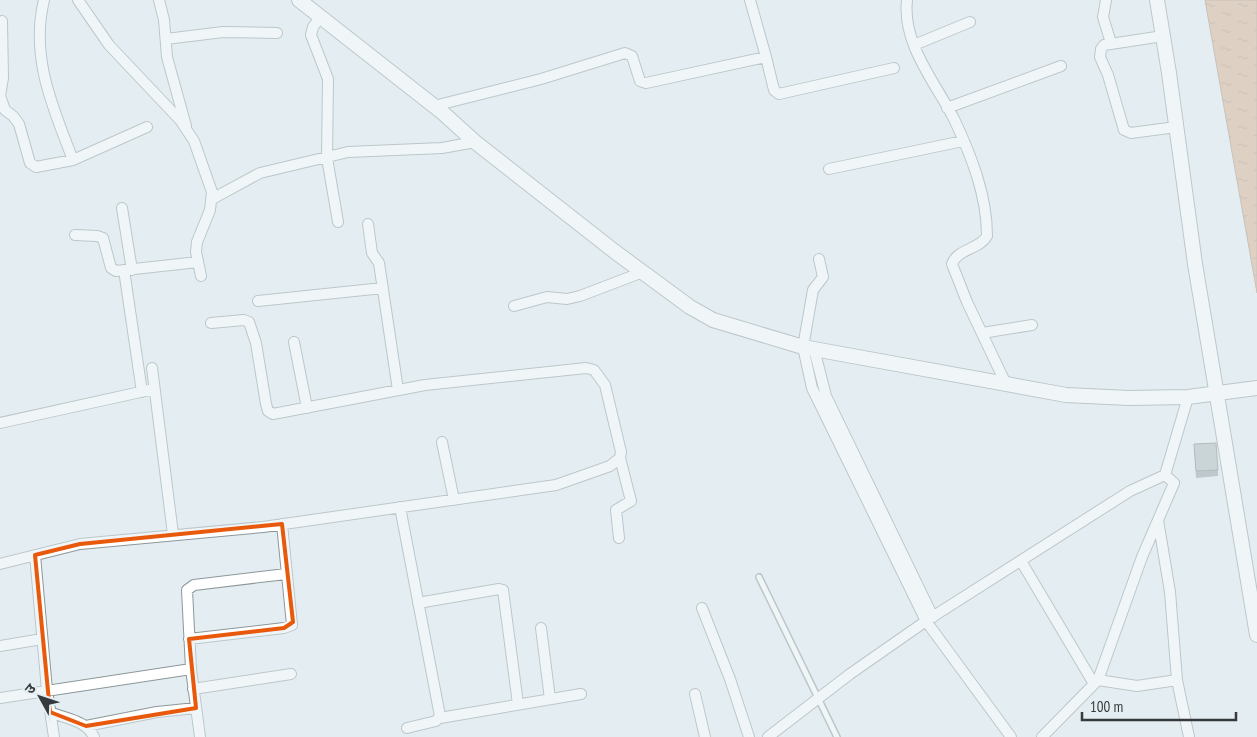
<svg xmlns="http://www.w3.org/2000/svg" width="1257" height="737" font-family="'PT Sans Narrow','Noto Sans Devanagari',sans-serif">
  <defs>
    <pattern id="water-ripples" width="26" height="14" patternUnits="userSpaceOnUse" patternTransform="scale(1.25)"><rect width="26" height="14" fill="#d8ad8d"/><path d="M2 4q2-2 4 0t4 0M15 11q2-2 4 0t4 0" fill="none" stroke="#b08e74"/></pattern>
  </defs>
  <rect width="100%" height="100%" fill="#e4eef2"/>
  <path fill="url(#water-ripples)" stroke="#a78a75" d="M1205,0h52v293z"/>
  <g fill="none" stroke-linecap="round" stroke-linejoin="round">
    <defs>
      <path id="lane" d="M759,577l78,160"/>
      <path id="street" d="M44,0c-14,57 9,108 29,160
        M78,0l31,45 71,75 14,21 18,51 -2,18 -13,32 -1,10 5,24
        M159,0l5,20 3,37 19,69
        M750,0l16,57
        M907,0c-5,44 28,82 47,119 17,36 33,76 33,117 -7,13 -30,13 -35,28l15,38 39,82
        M1106,0l-3,17 8,26
        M321,16l-8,11 -2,8 17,44 -1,79 11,64
        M1163,36l-59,9 -3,4 -1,8 8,18 16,55 7,3 45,-6
        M166,39l57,-7 54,1
        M914,45l56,-23
        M0,96l5,14 8,6 6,8 11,39 6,4 37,-7 74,-33
        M0,96l3,-18 -1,-57
        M434,106l107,-27 84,-26 7,3 8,25 6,2 120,-26 8,33 5,4 115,-26
        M947,108l114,-42
        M829,169l134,-28
        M212,199l48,-26 88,-21 94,-4 33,-6
        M122,208l10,62
        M368,224l4,29 7,10 19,127
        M75,235l22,1 6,2 8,30 5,3 82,-9
        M819,259l4,18 -10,13 -10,57 9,41 114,233 85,116
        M124,270l18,122
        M258,301l125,-13
        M514,306l33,-9 20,2 13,-3 63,-24
        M982,333l50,-8
        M294,342l13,66
        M814,349l12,47 107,221
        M152,368l21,166
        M0,423l154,-34
        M442,442l12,58
        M400,507l40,209 -4,5 -29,7
        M619,538l-3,-28 15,-9 -11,-43
        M35,555l12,135 7,47
        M1021,561l73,123
        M0,564l80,-20 183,-17 293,-42 54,-19 10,-8 1,-6 -16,-67 -11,-15 -8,-2 -161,17 -152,29 -5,-3 -2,-7 -10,-61 -7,-21 -5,-2 -33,3
        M418,603l81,-14 4,1 15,114
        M702,608l28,71 19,58
        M541,628l9,71
        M189,639l95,-11 8,-3 -10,-101
        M0,646l42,-7
        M1098,680l39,6 40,-6 -7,-88 -12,-72
        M1177,680l12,57
        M193,689l98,-15
        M695,694l10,43
        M0,698l191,-29
        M50,712c16,7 36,8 44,25
        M440,718l141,-24
        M86,726l71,-14 39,-4
        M200,737l-9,-68 -4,-79 7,-5 92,-11
        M768,737l82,-63 76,-53 204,-130 35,-16 23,-78
        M1042,737l56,-57 44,-123 32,-74 -9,-8"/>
      <path id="secondary" d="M299,0l144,113 32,29 139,109 76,56 23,13 90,27 263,48 63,3 59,-1 69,-9
        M1157,0l12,73 26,191 62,371"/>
    </defs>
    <use href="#lane" stroke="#8d979a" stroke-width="8"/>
    <use href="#street" stroke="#8d979a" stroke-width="12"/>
    <use href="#secondary" stroke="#8d979a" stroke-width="16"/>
    <use href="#lane" stroke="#fff" stroke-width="5"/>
    <use href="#street" stroke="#fff" stroke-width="10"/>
    <use href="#secondary" stroke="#fff" stroke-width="14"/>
  </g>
  <path fill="#939c9f" d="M1194,444l24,26v6l-22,2z"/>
  <path fill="#abb5b9" stroke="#787f82" d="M1216,443l2,27 -22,1 -2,-27z"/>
  <path d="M0 0H1257V737H0ZM282,524l11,98 -9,6 -95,11 7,69 -110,18 -36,-14 -15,-157 45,-11z" fill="#e4eef2" fill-opacity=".55" fill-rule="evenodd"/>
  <path fill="none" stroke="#e8590c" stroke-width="4" stroke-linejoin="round" d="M282,524l11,98 -9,6 -95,11 7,69 -110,18 -36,-14 -15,-157 45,-11z"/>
  <g transform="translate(40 697) rotate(310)" stroke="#e4eef2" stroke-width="4" paint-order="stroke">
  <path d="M0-4L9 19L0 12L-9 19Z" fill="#363a3c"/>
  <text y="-8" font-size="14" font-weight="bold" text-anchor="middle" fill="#363a3c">उ</text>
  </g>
  <path d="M1082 712v8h154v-8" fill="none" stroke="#363a3c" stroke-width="2.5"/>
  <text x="1090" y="712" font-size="15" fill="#363a3c" stroke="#e4eef2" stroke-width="4" paint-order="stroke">100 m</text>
</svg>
